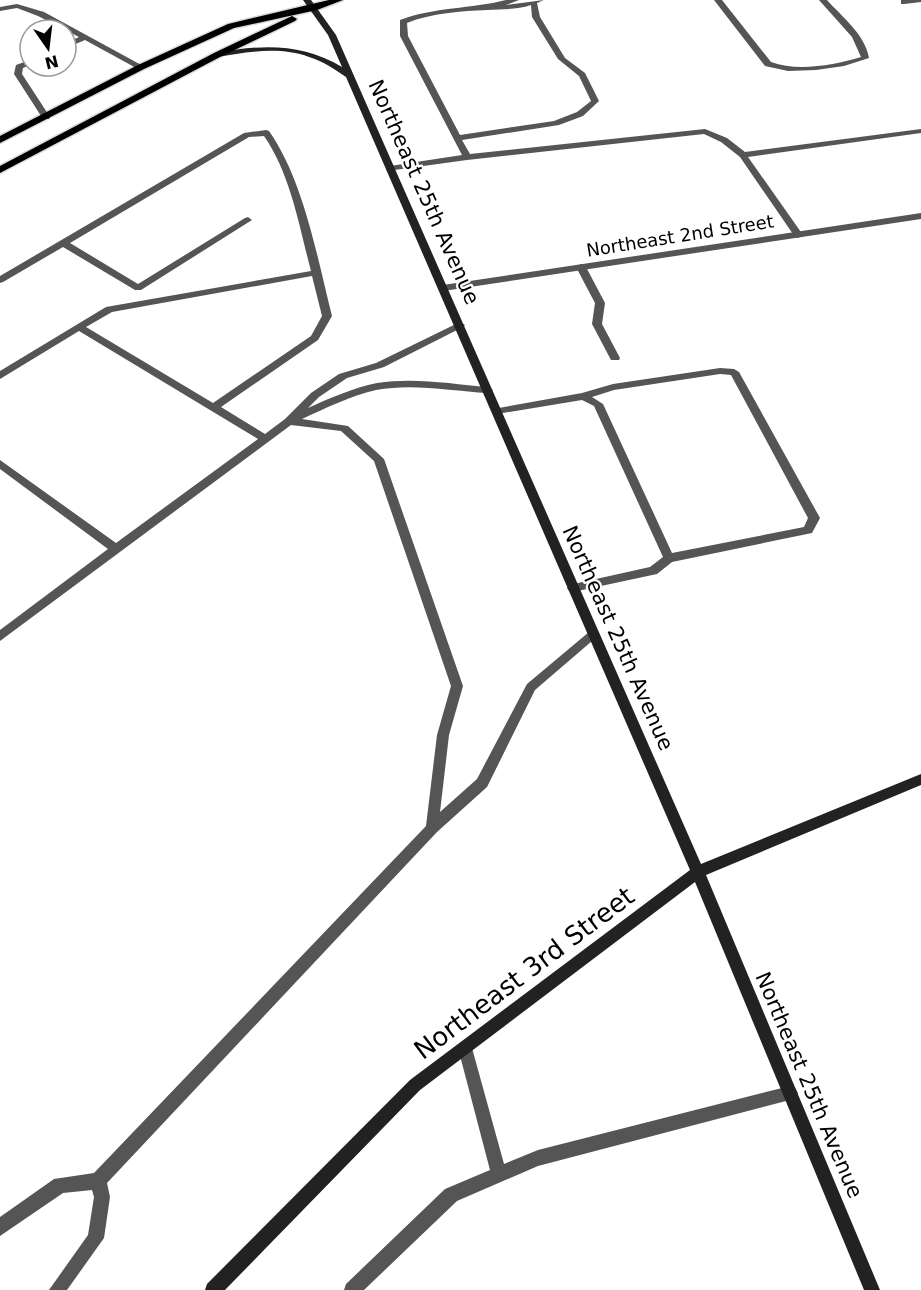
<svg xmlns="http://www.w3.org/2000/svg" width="921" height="1290" font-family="'DejaVu Sans',sans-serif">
  <rect width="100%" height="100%" fill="#fff"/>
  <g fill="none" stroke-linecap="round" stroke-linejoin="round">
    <defs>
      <path id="primary" d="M329,0h14l-26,10 -83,18 -90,41 -144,74v-7l138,-71 90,-41z
        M292,16l5,3 -2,2 -75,36 -220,116v-7l214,-113z"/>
    </defs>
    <use href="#primary" stroke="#dbdbdb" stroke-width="3"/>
    <path fill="#555" fill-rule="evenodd" d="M506,0h13l-13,5 38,-5 -7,3 3,14 25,41 20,15 14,28 -16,15 -24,9 -97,15 8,14 235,-25 22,9 18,14 176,-23v4l-173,24 55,78 -5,3 -3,-1 -55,-80 -19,-15 -17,-8 -237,26 -80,11 -1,-2 4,-3 72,-11 -62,-119v-16c34,-13 71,-11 106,-20zM531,5l1,12 26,42 21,17 12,25 -14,11 -23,9 -94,14 -52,-99 -1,-13c24,-10 55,-12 80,-13 15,-1 30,0 44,-5z
      M714,0h8l49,62c27,10 63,3 90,-5l-9,-20 -33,-37h8c15,17 38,34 42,58l-25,8 -28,4 -28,1 -23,-5z
      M901,0h20v2l-17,2h-3z
      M17,4l27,8 101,55 -7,2 -53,-29 -19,8v-5l13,-6 -41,-21 -21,-8 -17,3v-4z
      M30,60v5l-7,3 -1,6 28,43 -1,2h-6l-29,-45 2,-9z
      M266,130l3,1c35,50 48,126 63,185l-14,24 -97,67 44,27 20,-15 26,-26 28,-19 37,-11 84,-41 5,3 -2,2 -79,40 -37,11 -28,19 -11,11c22,-10 45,-20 69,-25 37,-6 75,1 111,4l5,3 -5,3c-37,-2 -75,-10 -112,-3 -26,6 -50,18 -74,29l46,7 36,33 79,227 -14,49 -9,77 37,-33 50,-95 62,-52h8l2,3 -64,55 -48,97 -50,45 -330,351 3,14 -6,41 -37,52h-18l39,-55 6,-38 -2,-7 -29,3 -63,43v-19l54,-38 40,-6 332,-347 11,-91 14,-49 -77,-225 -33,-30 -50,-6 -291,216v-11l108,-81 -108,-80v-9l116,83 142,-104 -179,-108 -79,48v-8l106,-64 205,-36c-12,-45 -20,-96 -47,-135l-15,1 -179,106 68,41 107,-66 3,-1 4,3 -111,70h-6l-72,-43 -60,35 -3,1v-7l244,-143zM312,276l10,40 -11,20 -98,67 -127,-76 26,-15z
      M581,264l5,3 19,36 -3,21 18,34 -1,2h-8l-19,-36 3,-21 -19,-36z
      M720,368l14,1 5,3 81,146 -8,15 -140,29 -15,12 -84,18 -4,-1 -2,-3 2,-3 81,-18 13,-10 -69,-151 -12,-6 -85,14 -4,-1 -1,-2 1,-2 89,-16 31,-9zM720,374l11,1 77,143 -4,9 -132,26 -69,-149 -11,-7 22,-7z
      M465,1041l5,2 2,5 32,116 34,-14 252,-64 5,2 3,5 -3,5 -5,2 -252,66 -81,35 -93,89h-20l2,-6 99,-95 45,-19 -32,-122 2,-5z"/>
    <path fill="#555" fill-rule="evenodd" d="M921,213v6l-478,72 -5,-3 5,-3z"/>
    <path fill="#222" fill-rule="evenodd" d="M303,0h8l25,35 365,829 220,-90v11l-215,90 174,415h-16l-169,-408 -275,208 -195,200h-20l2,-6 203,-204 280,-210 -344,-793c-12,-8 -23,-16 -37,-20 -29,-11 -63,-5 -92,0l-4,-2 4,-2c44,-9 86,-10 125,14l-14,-32z"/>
    <use href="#primary" fill="#000" fill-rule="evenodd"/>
  </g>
  <g text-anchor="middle" stroke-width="4.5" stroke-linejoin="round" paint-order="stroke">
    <g font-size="18" fill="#000" stroke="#fff">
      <text transform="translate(680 236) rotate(-9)" y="6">Northeast 2nd Street</text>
    </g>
    <g font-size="21" fill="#000" stroke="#fff">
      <text transform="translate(424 192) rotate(66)" y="7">Northeast 25th Avenue</text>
      <text transform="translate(618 638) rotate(66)" y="7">Northeast 25th Avenue</text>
      <text transform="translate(809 1085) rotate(67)" y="7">Northeast 25th Avenue</text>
    </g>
    <g font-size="26" fill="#000" stroke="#fff">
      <text transform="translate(524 973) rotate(-37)" y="9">Northeast 3rd Street</text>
    </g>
  </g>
  <g transform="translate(48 48) rotate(166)"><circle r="28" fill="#ffffff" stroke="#999999" stroke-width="1.5"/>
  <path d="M0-4.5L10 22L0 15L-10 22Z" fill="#000000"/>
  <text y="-9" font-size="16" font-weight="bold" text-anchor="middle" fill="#000000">N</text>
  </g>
</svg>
